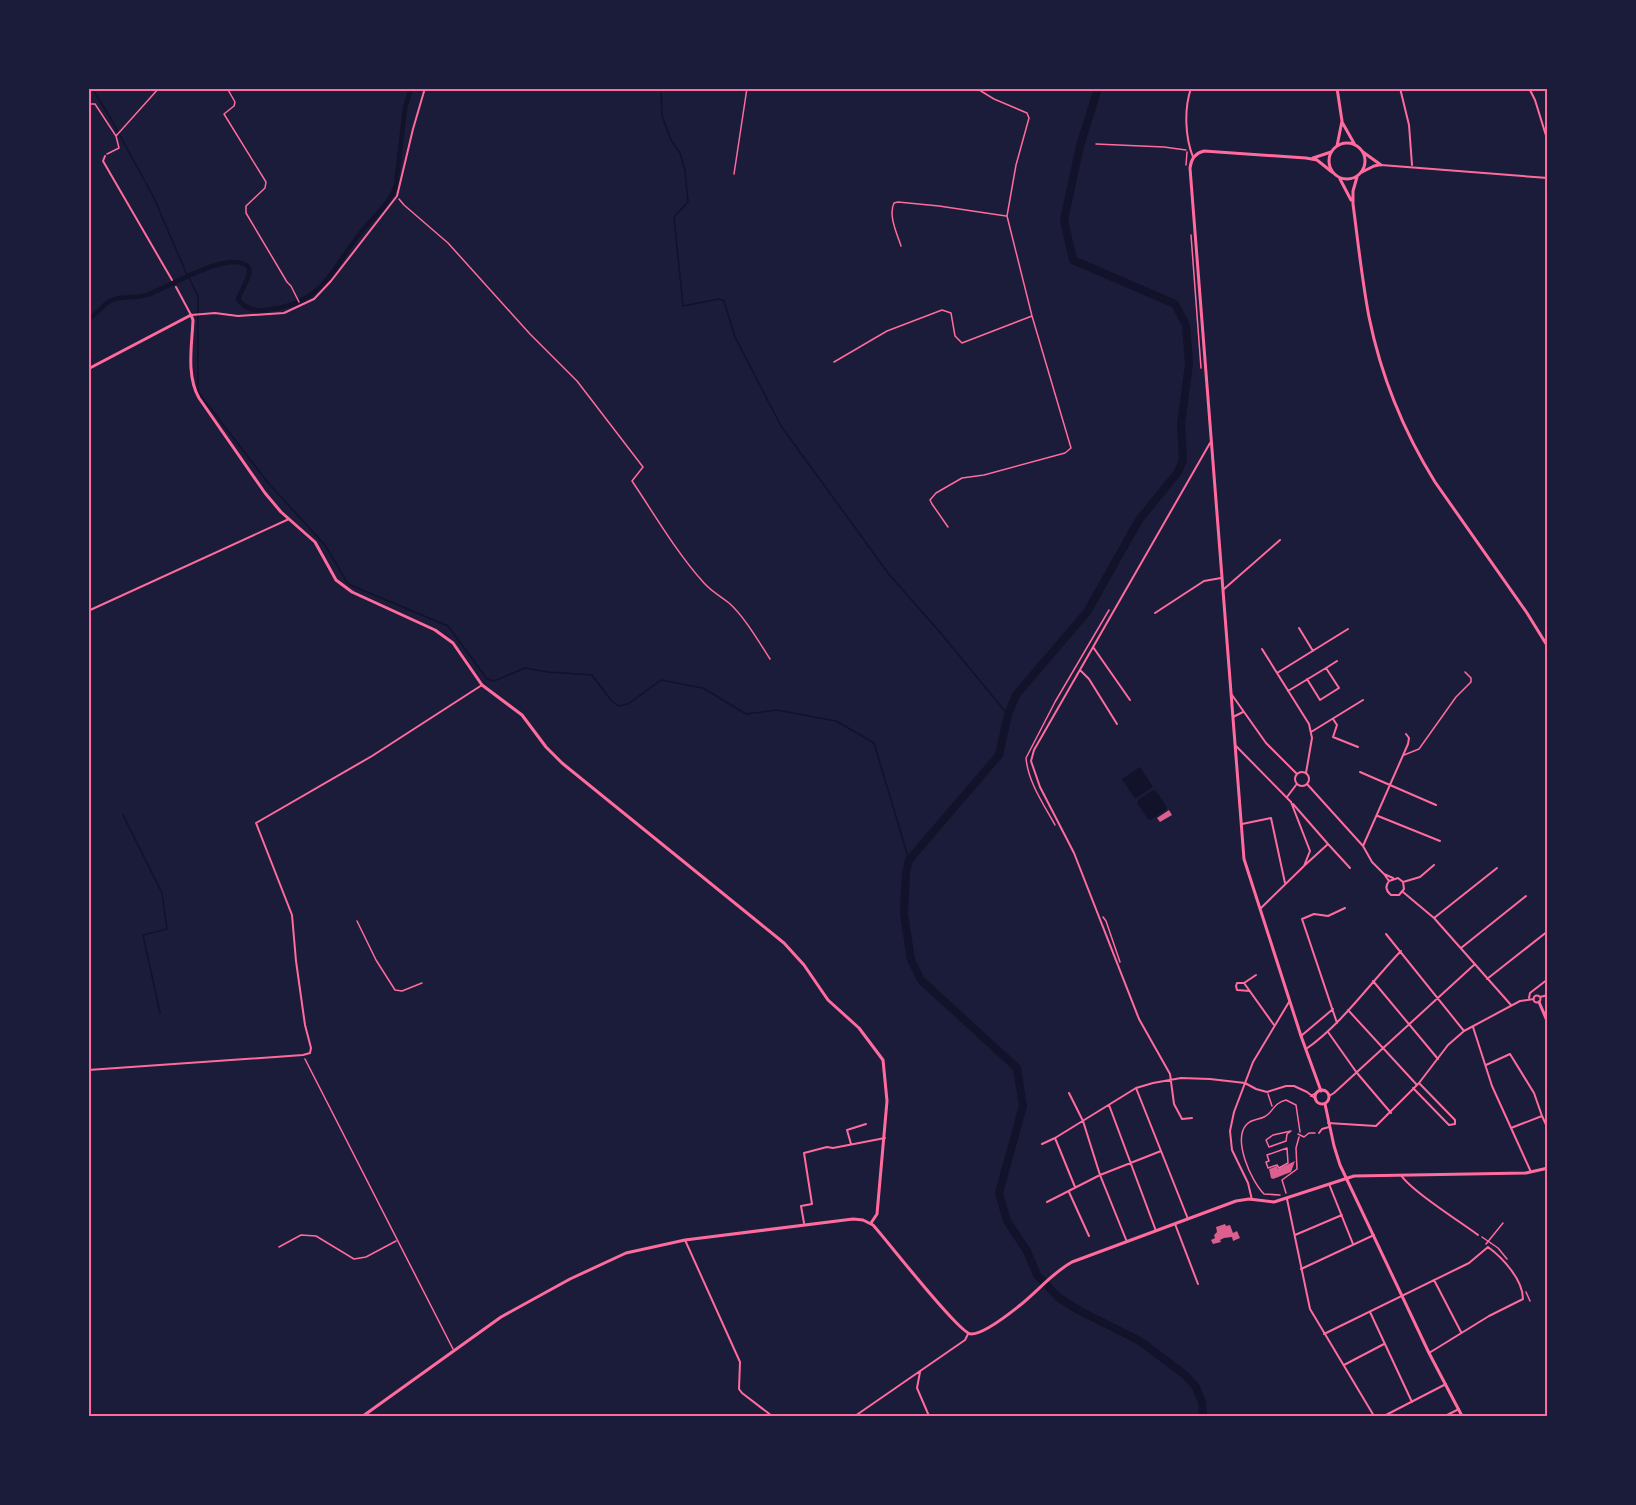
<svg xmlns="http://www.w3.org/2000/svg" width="1636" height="1505" font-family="Helvetica,sans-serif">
  <rect width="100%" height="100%" fill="#1b1b3a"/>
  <path fill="#12122b" d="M1140,767l13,20 -18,12 -13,-20z
    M1153,790l3,1 11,16 -1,3 -15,10 -3,-1 -11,-16 1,-3z"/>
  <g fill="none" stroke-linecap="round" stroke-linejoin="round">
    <path stroke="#12122b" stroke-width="1.5" d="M92,88l19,31 43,79 33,77
      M661,88l1,28 9,24 9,13 5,17 3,32 -14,15 9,89 36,-7 5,2 11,36 46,89 107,147 56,64 64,78
      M189,278l9,18v96l71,92 56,61 23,39 100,42 39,53 7,2 31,-13 23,4 44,3 19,25 7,6 10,-2 33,-24 42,8 43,26 31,-4 59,11 38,22 35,117
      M123,815l39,78 5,36 -24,6 17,78"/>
    <path stroke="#12122b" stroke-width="4.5" d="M88,319c9,-5 14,-13 22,-18 10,-6 26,-2 37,-6 20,-7 86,-48 102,-27v7l-11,24c6,10 17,12 28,11 56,-6 62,-35 92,-74 11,-14 26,-27 35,-43l3,-8 9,-77 6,-20"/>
    <path stroke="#12122b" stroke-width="8" d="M1098,88l-18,58 -16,74 9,40 102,44 11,21 3,39 -8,60 2,36 -5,12 -39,48 -52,92 -71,83 -8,20 -9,40 -90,105 -3,13 -2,41 7,46 10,20 96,88 6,38 -24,87 8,28 20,30 10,24 22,23 21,13 60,30 45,34 11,12 6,15 1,14"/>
  </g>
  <path fill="#dd5f8e" d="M1169,810l3,5 -12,7 -3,-4z
    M1295,1161l-4,11 -18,7 -2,-1 -2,-9 8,-3 1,3z
    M1225,1224l1,2 4,-1 3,8 4,-2 3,7 -7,3 -1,-4 -8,1 -4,2 1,2 -8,2 -2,-4 4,-2 -1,-3 3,-3 -1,-5z"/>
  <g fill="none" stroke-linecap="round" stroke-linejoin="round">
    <path stroke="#ff6b9d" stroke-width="1.5" d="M227,88l8,14 -1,4 -10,8 42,68 -1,6 -19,18v7l41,69 4,4 8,16
      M88,104h7l21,32 3,12 -12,6
      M116,136l43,-48
      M1096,144l68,3 22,3
      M1186,165l1,-13
      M399,199l5,6 44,38 82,91 47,47 66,86 -11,14c23,34 44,71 72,102 7,8 16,13 25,20 15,13 30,39 41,56
      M1191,235l10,133
      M1055,825c-11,-20 -27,-43 -29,-67l29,-56 54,-92
      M1103,917l3,4 14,41
      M357,921l19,39 19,30 7,1 20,-8
      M305,1059l148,290
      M1268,1094l4,12
      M1286,1193l-4,-13 15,-11 -1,-21 3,-11
      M1280,1195l-16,-1c-13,-13 -32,-55 -17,-70 5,-5 11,-4 17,-7 9,-4 9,-14 22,-17l10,5 4,27
      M1482,1237l16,11 9,11
      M1486,1244l17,-21
      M279,1247l22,-12 15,1 38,23 12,-2 30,-16
      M1526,1292l4,9"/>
    <path stroke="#ff6b9d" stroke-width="1.5" d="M734,174l13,-86
      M901,246c-4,-12 -13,-31 -7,-43l4,-1 41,4 67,10
      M834,362l53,-31 55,-21 9,3 4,23 7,7 70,-27
      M948,527l-16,-23 -2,-4 6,-7 26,-15 22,-3 81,-22 6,-5 -39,-132 -25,-100 9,-51 13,-47 -2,-5 -33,-14 -18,-11
      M1404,755l15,-6 37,-52 15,-15v-4l-6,-6"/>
    <path stroke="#ff6b9d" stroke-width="1.5" d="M1291,1131l-4,3 -1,7 -17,6 -3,-7 7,-5z
      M1298,1134l6,3 5,-4h6
      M1287,1148l1,15 -9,5 -2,-3 -9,3 -2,-6 3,-1 -2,-6z"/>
    <path stroke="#ff6b9d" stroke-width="2" d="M1191,88c-7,21 -6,49 2,69
      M1400,88l9,37 3,40
      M1529,88l6,12 13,42
      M105,156l-2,5 69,119
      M1381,165l167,13
      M176,287l15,28 24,-2 23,3 46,-3 30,-14 17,-18 66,-85 16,-67 12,-41
      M1224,589l56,-49
      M88,611l201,-92
      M1155,613l49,-32 17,-3
      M1299,628l14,23
      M1093,647l37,53
      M1262,649l47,75 3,14 -6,35
      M1326,668l11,-7
      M1080,670l9,9 28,45
      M1277,673l71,-44
      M1288,691l38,-23 13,20 -19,12 -13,-21
      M1232,695l34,48 31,31
      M1233,717l10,-5
      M1333,719l4,6 -4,12 25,10
      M1311,732l52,-32
      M1236,746l55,56 19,49 -6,15 -43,42
      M1360,772l76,33
      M1295 779a7 7 0 1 1 14 0a7 7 0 1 1-14 0Z
      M1307,784l56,62 9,16 12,12
      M1287,797l9,-12
      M1293,804l35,40 -23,21
      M1378,816l62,25
      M1242,824l29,-6 14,65
      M1328,844l22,24
      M1363,846l45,-102 1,-6 -3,-4
      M1389,881l9,-3 5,4 1,7 -5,6h-8c-5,-4 -6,-9 -2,-14l-5,-7 9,4
      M1403,882l17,-5 14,-12
      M1403,892l31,26 77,87
      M1434,918l63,-50
      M1386,934l78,97
      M1461,948l65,-52
      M1487,979l61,-48
      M1373,981l65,78
      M1244,983l12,-8
      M1250,991l-13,-1 -1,-4 1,-3h7l30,42
      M1533.5 999a3.5 3.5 0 1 1 7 0a3.5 3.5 0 1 1-7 0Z
      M1540,997l8,-2
      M1529,998l1,-5 18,-14
      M1348,1010l69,75
      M1337,1023l-35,-104 12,-5 14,2 17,-8
      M1473,1027l19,59 39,86
      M1328,1032l29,41 34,40
      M1301,1036l32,-27
      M1306,1049c36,-25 64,-66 95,-98
      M1486,1065l24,-11 24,39 8,23 -31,12
      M88,1070l215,-15 7,-2 1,-5 -6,-23 -9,-64 -4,-46 -36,-92 116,-67 110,-71
      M1136,1088l52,131
      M1413,1088l36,37 6,-1v-4l-36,-37
      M1069,1093l14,28 17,54 27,67
      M1311,1096l8,-5
      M1329,1096l5,-3 141,-129
      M1109,1105l47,126
      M1542,1116l6,13
      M1192,1118l-10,1 -8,-15 -4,-30 -31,-55 -65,-166 -34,-66 -9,-26 3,-11 176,-307
      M1328,1123l48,3 43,-43 29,-38 16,-14 56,-30 14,-2
      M1319,1133l3,-4 7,-2
      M1055,1138l20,49
      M851,1144l-4,-14 19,-6
      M1042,1144l13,-6 81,-50 17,-5 28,-5 29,1 35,4 11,6 11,3 19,-6h8l13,6 9,7
      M1401,1175c9,15 61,48 77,60
      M1329,1184l24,60
      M1069,1192l20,44
      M1287,1199l23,110 64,107
      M1252,1200l-4,-17 -16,-33 -2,-19 4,-19 19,-50 36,-60
      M1047,1202l53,-27 61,-24
      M804,1223l-3,-17 11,-2 -8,-51 23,-6 6,1 52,-10
      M1175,1224l23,60
      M1295,1235l47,-20
      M685,1240l55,122 -1,27 3,4 30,23
      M1301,1269l73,-34
      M1434,1280l27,52
      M1370,1312l42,90
      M1324,1334l145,-71 19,-16c15,11 35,33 35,52l-34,17 -60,37
      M1344,1365l40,-21
      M920,1372l-3,16 12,28
      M855,1416l110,-76 3,-6
      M1384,1416l62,-32
      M1445,1416l14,-7"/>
    <path stroke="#ff6b9d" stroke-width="3" d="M1363,152l18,13
      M1313,158l18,-6
      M1362,172l12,-6 5,-1
      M88,369l103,-54 2,5c-1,25 -7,55 6,78l66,95 16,19 34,30 21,38 16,12 83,38 18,13 29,42 40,30 24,32 16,16 222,180 20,22 24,35 31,28 24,32 4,41 -10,113 -6,9
      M1539,1002l9,21
      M1315 1097a7 7 0 1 1 14 0a7 7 0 1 1-14 0Z
      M1321,1091l-20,-55 -57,-177 -54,-691c1,-9 5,-15 14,-17l102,7 11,2 15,12
      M1325,1104l9,42 6,19 89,188 33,63
      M363,1416l138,-99 69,-38 56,-26 59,-13 168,-21 10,1 10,5c13,14 87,110 98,109 12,0 38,-20 48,-28 18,-14 33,-33 53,-44l164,-61 13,-2 25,3 80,-26 172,-3 22,-5"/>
    <path stroke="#ff6b9d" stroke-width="3" d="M1342,122l13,23
      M1329 161a18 18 0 1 1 36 0a18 18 0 1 1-36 0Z
      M1337,146l5,-25 -5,-33
      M1357,177l-4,14v13c5,38 9,76 16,113 12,59 35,115 66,165l92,131 21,34
      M1340,179l11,21"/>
  </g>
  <rect width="1636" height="1505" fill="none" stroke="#1b1b3a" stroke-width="180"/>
  <rect x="90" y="90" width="1456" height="1325" fill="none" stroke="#ff6b9d" stroke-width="2"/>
</svg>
